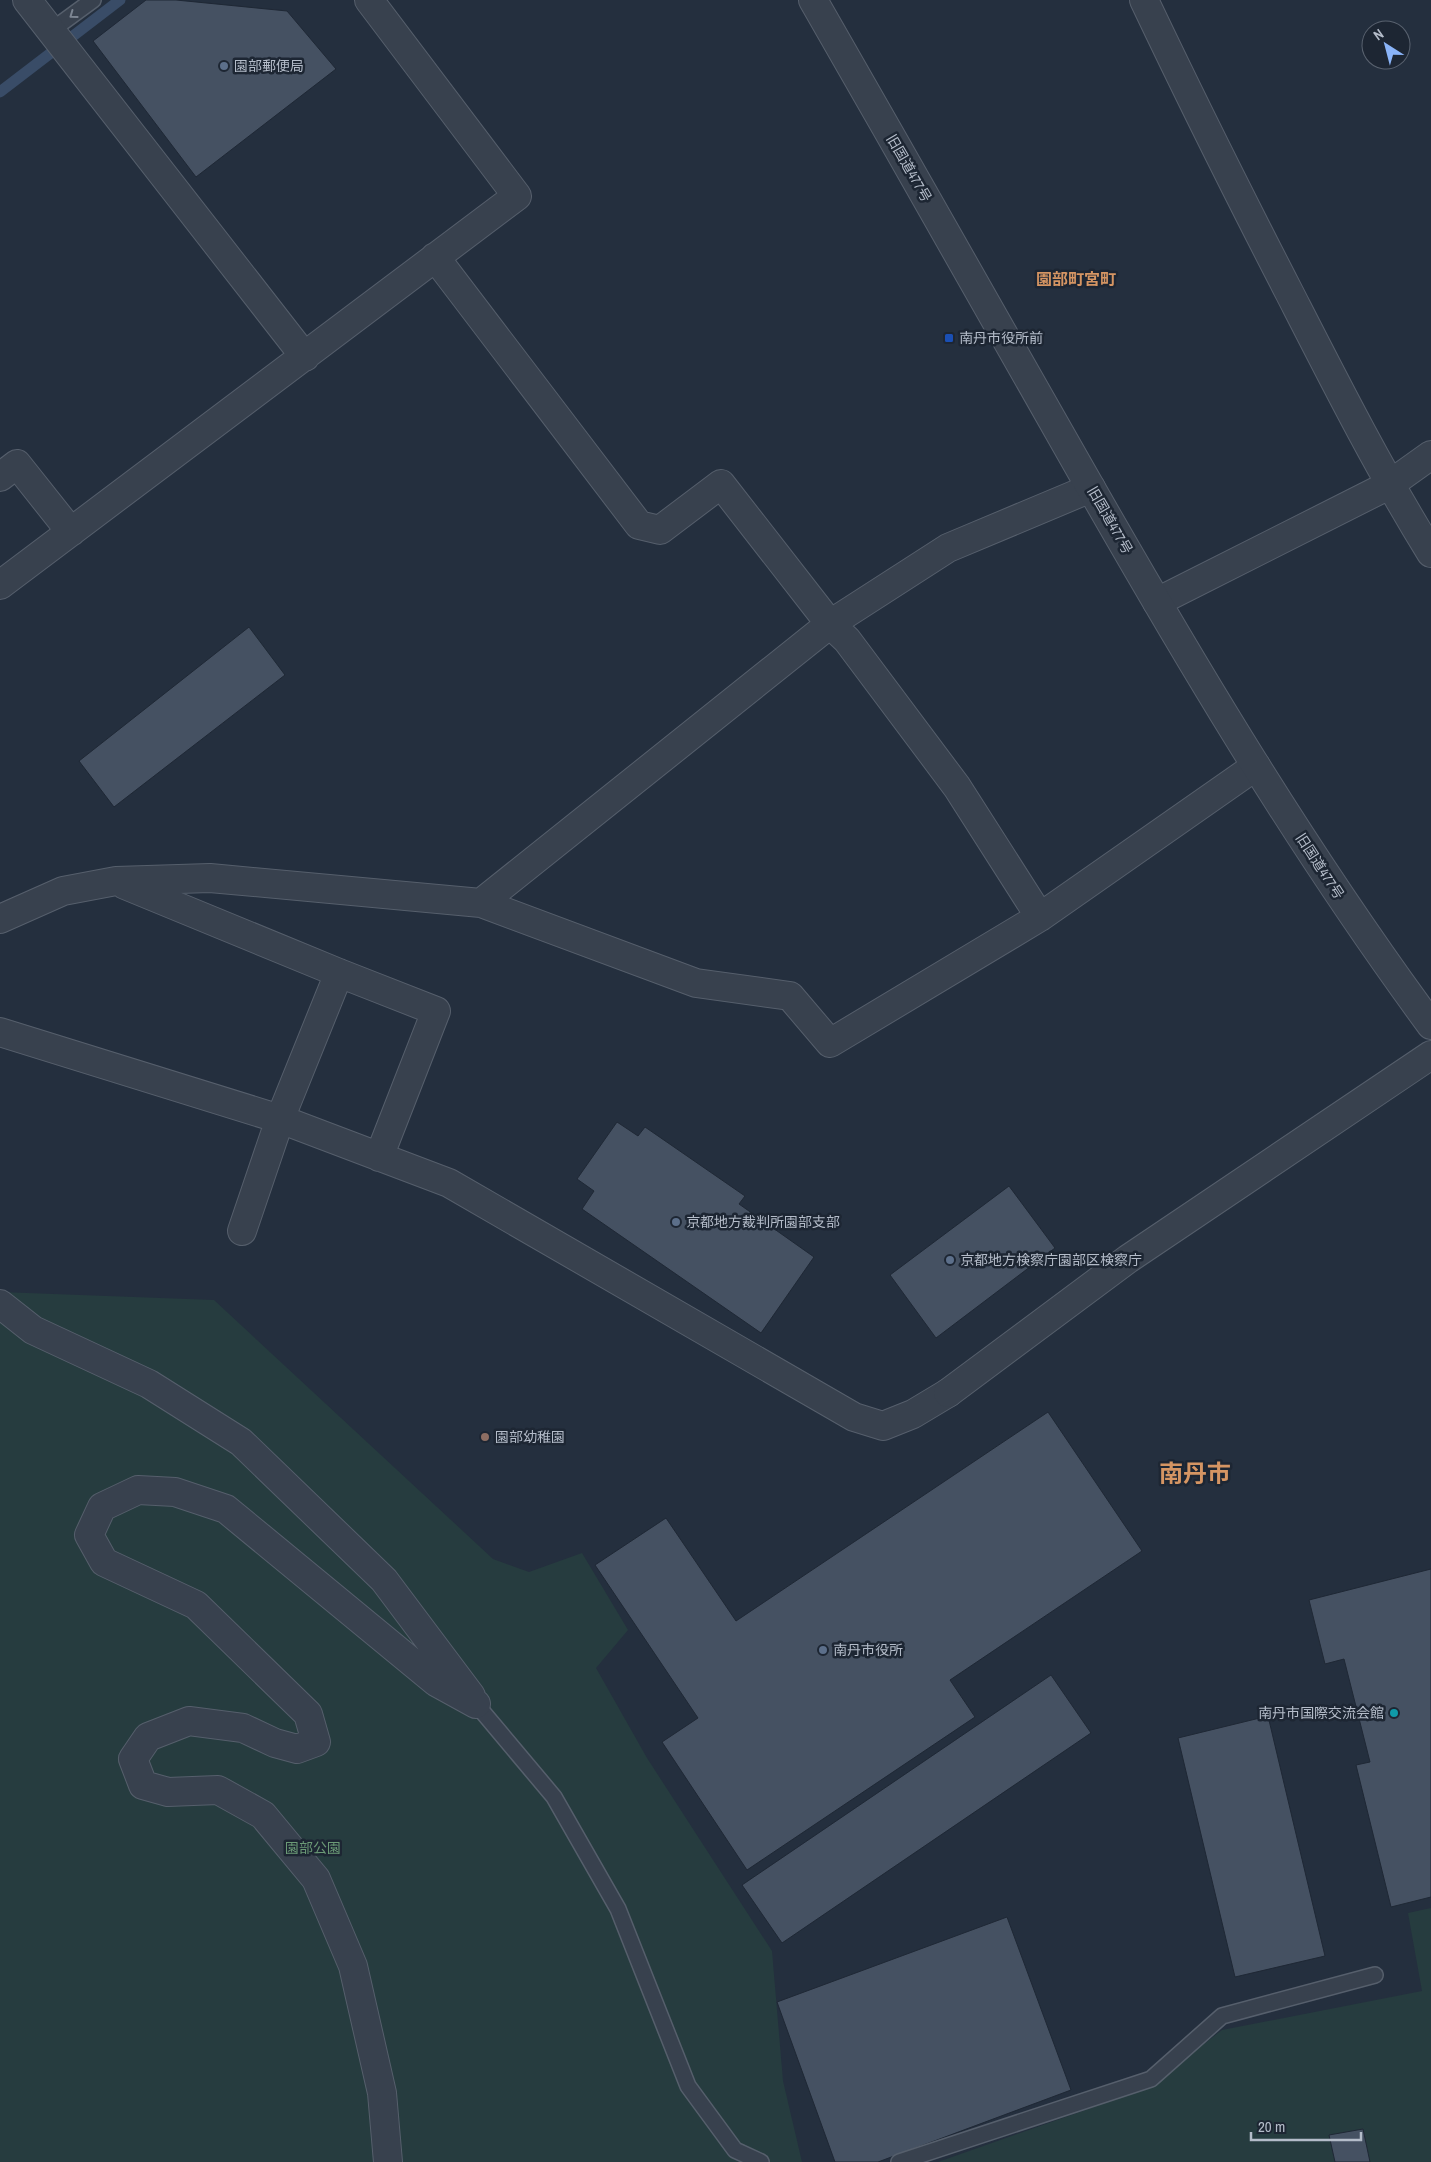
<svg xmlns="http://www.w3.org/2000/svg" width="1431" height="2162" font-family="'Archivo Narrow','Noto Sans JP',sans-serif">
  <rect width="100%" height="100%" fill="#242f3e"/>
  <path fill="#263c3f" d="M0,1292l214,8 279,259 36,13 53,-19 46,77 -32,38 51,90 125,193 11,130 19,81h-802z
    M1431,1908v254h-493l207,-73 77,-59 200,-39 -14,-78z"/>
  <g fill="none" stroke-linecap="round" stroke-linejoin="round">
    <path stroke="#394c67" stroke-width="11" d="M0,92l120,-92"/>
  </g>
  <path fill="#455162" stroke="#1f2835" d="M146,0h30l111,11 49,58 -140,108 -103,-136z
    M249,627l36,48 -171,132 -35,-46z
    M617,1122l21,14 7,-9 100,69 -6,8 75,53 -53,76 -179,-124 12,-18 -17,-12z
    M1009,1186l46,62 -119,90 -46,-63z
    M1048,1412l94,139 -192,129 25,37 -228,153 -85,-128 36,-24 -103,-153 71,-47 70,103z
    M1431,1569v328l-40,10 -35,-142 14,-3 -26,-103 -19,5 -16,-64z
    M1051,1675l40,58 -309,210 -40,-58z
    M1268,1716l57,240 -90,21 -57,-239z
    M1007,1917l64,173 -193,72h-43l-58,-160z
    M1363,2129l7,33h-35l-6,-27z"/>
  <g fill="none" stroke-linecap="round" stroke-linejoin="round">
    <defs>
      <path id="service" d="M52,30l41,-30
        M476,1704l78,93 64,112 70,177 47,64 26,12
        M899,2162l252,-83 71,-63 153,-41"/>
      <path id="minor" d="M27,0l278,357
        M1144,0c47,99 96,197 146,294 45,88 89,175 141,259
        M435,257l204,268 21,5 61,-46 109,140 17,16 110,147 83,130
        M0,477l17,-13 54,68
        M0,585l517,-389 -148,-196
        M1157,602l232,-117 42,-30
        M125,885l214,88 97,38 -57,146
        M481,903l349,-279 118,-76 143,-60
        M0,919l63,-28 53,-10 94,-3 271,25 215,80 94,13 40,47 210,-126 216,-151
        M0,1032l280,87 169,64 405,234 29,9 30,-12 35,-21
        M242,1231l38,-112 59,-146
        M0,1304l33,26 116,54 92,58 143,138 87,116
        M388,2162l-6,-69 -29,-127 -37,-87 -53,-64 -45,-25 -50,2 -25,-7 -10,-26 15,-22 41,-16 54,7 32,15 22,6 19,-7 -8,-28 -112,-109 -92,-43 -15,-27 13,-28 36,-17 37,2 51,17 210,173 40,22"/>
      <path id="tertiary" d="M813,0c84,146 167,293 250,439 114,201 231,400 368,586
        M948,1393l180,-134 303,-204"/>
    </defs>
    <use href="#service" stroke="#565f6c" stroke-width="18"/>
    <use href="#minor" stroke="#565f6c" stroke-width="30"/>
    <use href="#tertiary" stroke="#565f6c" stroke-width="30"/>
    <use href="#service" stroke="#38414e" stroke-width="15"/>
    <use href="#minor" stroke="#38414e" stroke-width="28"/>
    <use href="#tertiary" stroke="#38414e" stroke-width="28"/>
  </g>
  <defs><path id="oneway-chevron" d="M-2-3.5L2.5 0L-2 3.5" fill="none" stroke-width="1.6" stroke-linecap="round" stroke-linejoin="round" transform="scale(1.25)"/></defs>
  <use stroke="#7c8592" href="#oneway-chevron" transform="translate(73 15) rotate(144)"/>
  <g fill="#5c6f8a" stroke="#1d2633" stroke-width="2">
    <circle cx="224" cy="66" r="5"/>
    <circle cx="676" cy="1222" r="5"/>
    <circle cx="950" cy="1260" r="5"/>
    <circle cx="823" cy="1650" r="5"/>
  </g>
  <rect fill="#1a4fb4" stroke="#1d2633" stroke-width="2" x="944" y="333" width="10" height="10" rx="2.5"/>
  <circle fill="#8d6e63" stroke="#1d2633" stroke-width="2" cx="485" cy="1437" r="5"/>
  <circle fill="#0f9aa8" stroke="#1d2633" stroke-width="2" cx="1394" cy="1713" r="5"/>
  <g text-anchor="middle" stroke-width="5" stroke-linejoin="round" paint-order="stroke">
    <g font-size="14" fill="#b4bcc9" stroke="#1d2633" text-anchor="start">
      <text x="234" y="71">園部郵便局</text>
      <text x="959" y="343">南丹市役所前</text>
      <text x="686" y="1227">京都地方裁判所園部支部</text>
      <text x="960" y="1265">京都地方検察庁園部区検察庁</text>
      <text x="495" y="1442">園部幼稚園</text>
      <text x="833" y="1655">南丹市役所</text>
      <text x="1384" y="1718" text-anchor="end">南丹市国際交流会館</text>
    </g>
    <g font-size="14" fill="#b4bcc9" stroke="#1d2633">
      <text transform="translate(909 168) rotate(60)" y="5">旧国道477号</text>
      <text transform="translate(1110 520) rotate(60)" y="5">旧国道477号</text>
      <text transform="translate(1320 866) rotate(57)" y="5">旧国道477号</text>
    </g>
    <g font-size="14" fill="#6b9a76" stroke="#1d2633">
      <text x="313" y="1853">園部公園</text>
    </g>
    <g font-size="16" font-weight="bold" fill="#d59563" stroke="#1d2633">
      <text x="1076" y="285">園部町宮町</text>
    </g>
    <g font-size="24" font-weight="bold" fill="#d59563" stroke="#1d2633">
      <text x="1195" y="1482">南丹市</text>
    </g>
  </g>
  <g transform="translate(1386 45) rotate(324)"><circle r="24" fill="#1d2633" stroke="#59626f"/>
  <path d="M0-4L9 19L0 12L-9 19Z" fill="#8ab4f8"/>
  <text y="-8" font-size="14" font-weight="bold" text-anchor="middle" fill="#b4bcc9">N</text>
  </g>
  <path d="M1251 2132v8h110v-8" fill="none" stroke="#b4bcc9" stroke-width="2.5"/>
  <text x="1258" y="2132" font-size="15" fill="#b4bcc9" stroke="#1d2633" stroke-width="4" paint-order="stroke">20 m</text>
</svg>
